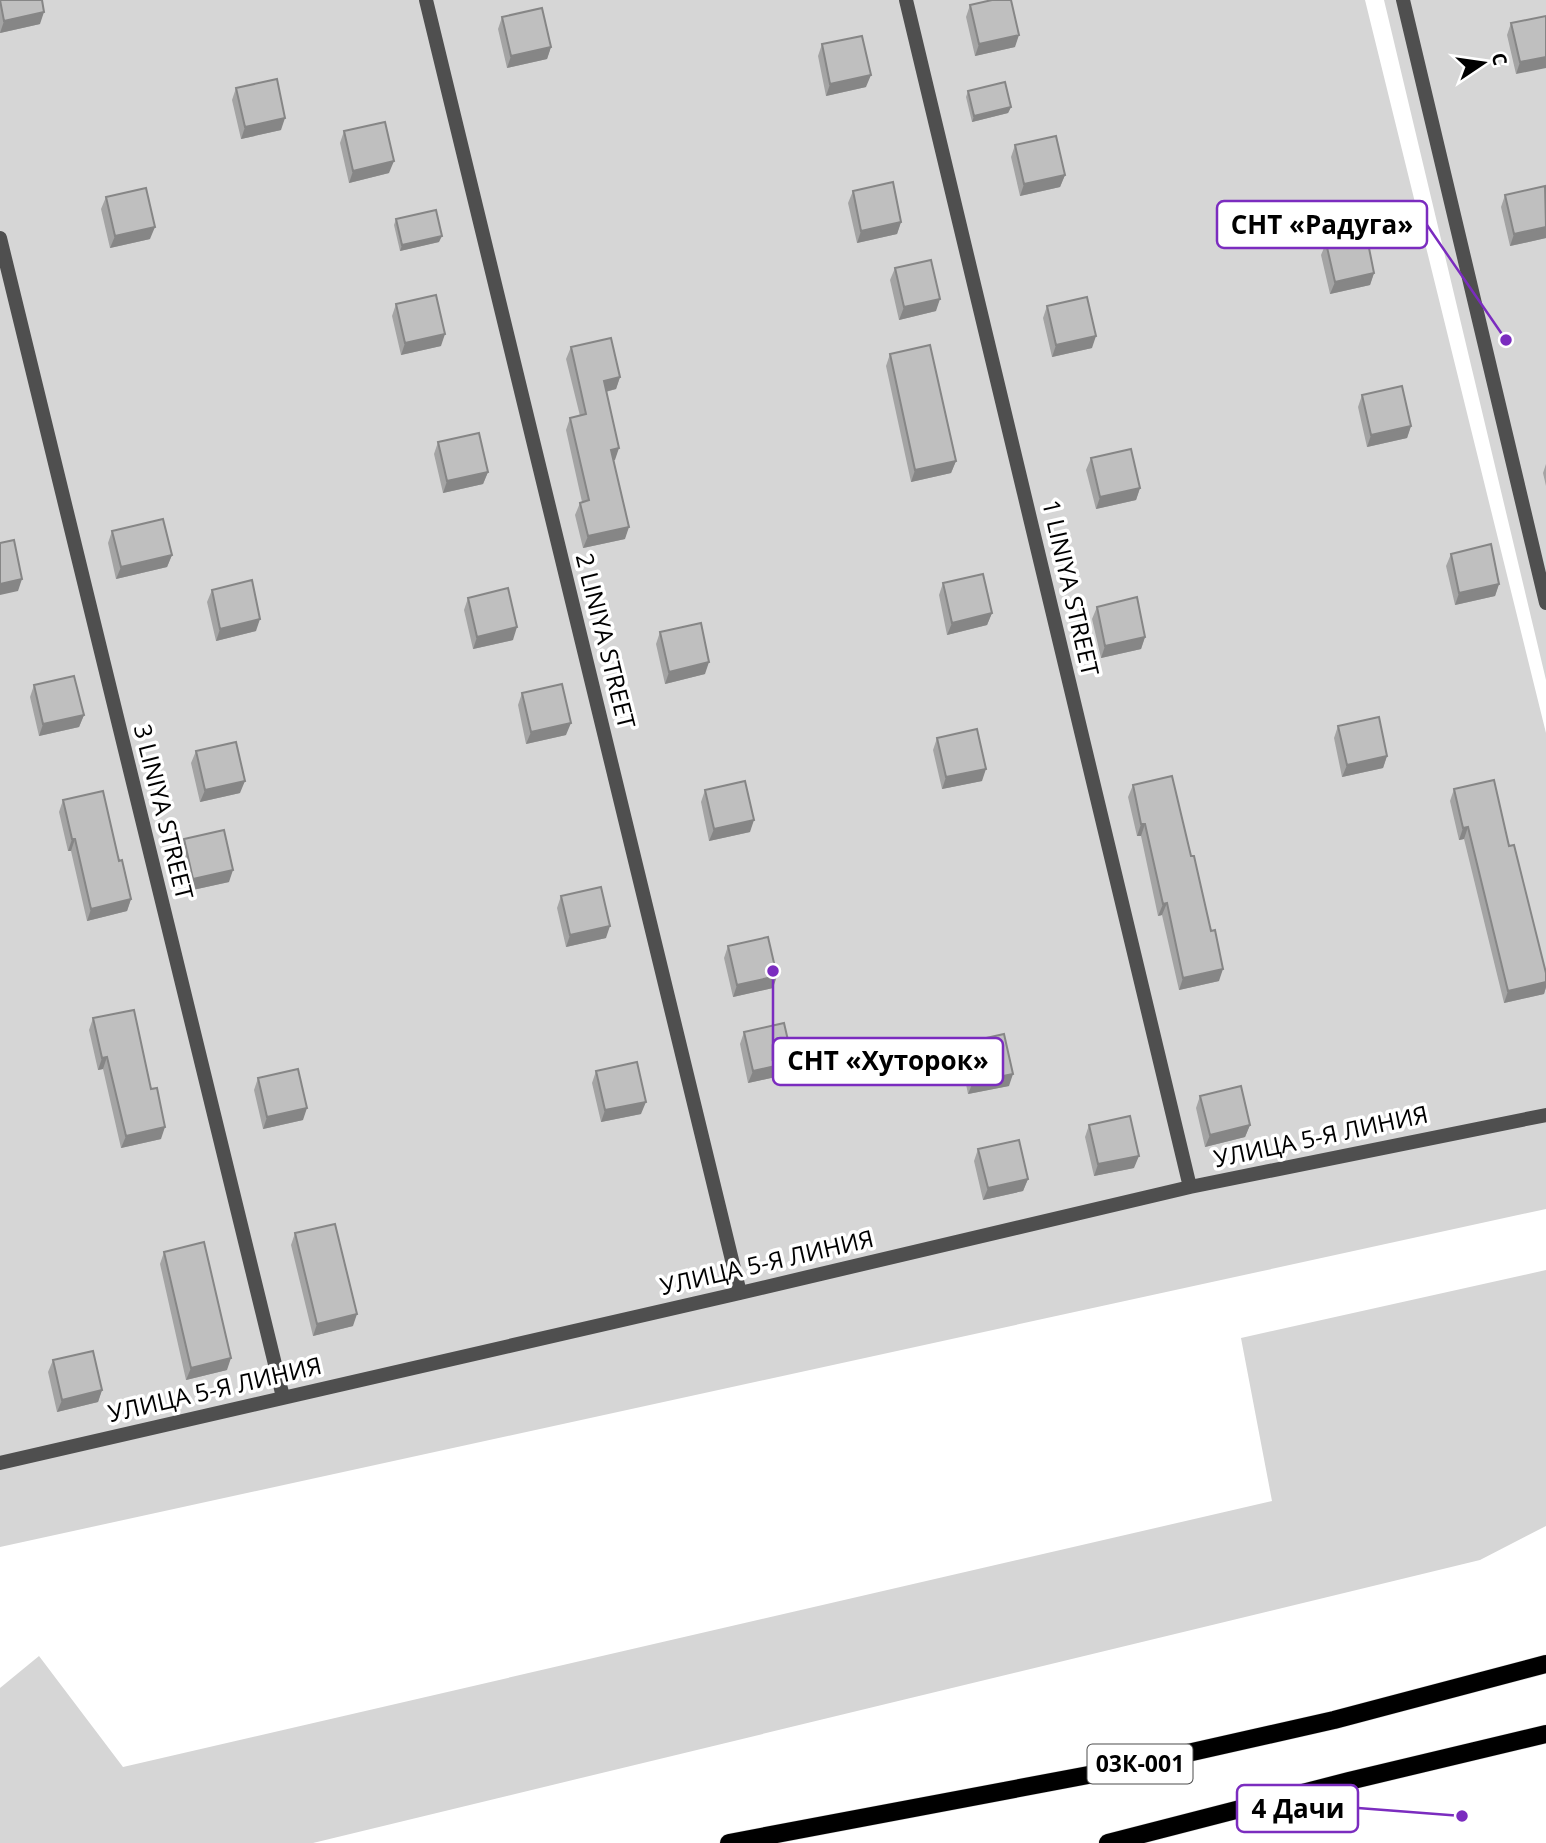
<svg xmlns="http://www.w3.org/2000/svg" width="1546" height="1843" font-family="'Open Sans',sans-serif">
  <rect width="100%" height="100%" fill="#fff"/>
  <path fill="#d6d6d6" d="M0,0h1365l181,733v476l-1546,338z
    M1384,0h162v680z
    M1546,1270v256l-66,34 -1167,283h-313v-155l39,-32 84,111 1149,-266 -31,-163z"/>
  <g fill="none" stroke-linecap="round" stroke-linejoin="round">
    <defs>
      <path id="primary" d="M729,1843l370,-70 235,-53 212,-56
        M1108,1843l241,-62 197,-47"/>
    </defs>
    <use href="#primary" stroke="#dbdbdb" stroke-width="19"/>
    <path stroke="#4f4f4f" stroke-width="14" d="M426,0l314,1293
      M906,0l284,1187
      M1403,0l143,603
      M0,238l283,1159
      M0,1463l740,-170 450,-106 356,-72"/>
    <use href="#primary" stroke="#000" stroke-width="18"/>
  </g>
  <path fill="#a4a4a4" d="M0,0l40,24 -40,9z
    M970,5l45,42 -40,9 -9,-39z
    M1546,16l-30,58 -9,-39 4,-12z
    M502,17l49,30 -4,12 -40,9 -9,-39z
    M822,44l44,43 -40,9 -8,-40z
    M236,88l45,42 -40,9 -9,-39z
    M968,91l43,16 -3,6 -36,9 -6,-25z
    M344,131l45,42 -40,10 -9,-40z
    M1015,145l50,30 -5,12 -40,9 -9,-39z
    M1546,189v49l-36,8 -9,-39 4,-12z
    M853,191l48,31 -4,12 -40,9 -9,-40z
    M106,197l44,42 -40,9 -9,-39z
    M396,219l43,23 -39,9 -6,-26z
    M1326,243l48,30 -4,12 -40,9 -9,-39z
    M895,268l41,43 -37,9 -9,-40z
    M396,304l45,42 -40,9 -9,-39z
    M1047,306l45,42 -40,9 -9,-39z
    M571,347l49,30 -4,12 -10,3 9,68h-1l11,79 -42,9 -8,-33 5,-12 2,-1 -16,-72 4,-12 10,-2 -14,-57z
    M890,354l66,107 -5,12 -40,9 -25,-116z
    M1362,395l49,31 -4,12 -40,9 -9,-40z
    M438,442l50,30 -5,12 -40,9 -9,-39z
    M1091,458l49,30 -4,12 -40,9 -10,-39z
    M1546,464v22l-3,-13z
    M112,531l60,24 -5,12 -51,12 -8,-36z
    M1451,554l48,30 -4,12 -40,9 -9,-39z
    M943,583l49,30 -5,12 -40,10 -8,-40z
    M212,590l44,41 -40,10 -9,-39z
    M468,598l45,42 -40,9 -9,-39z
    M1097,607l48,30 -4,12 -40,9 -9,-39z
    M660,632l45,42 -40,10 -9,-40z
    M34,685l50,30 -5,12 -40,9 -9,-39z
    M522,693l44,42 -40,9 -8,-39z
    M1338,726l49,30 -4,12 -41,9 -8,-39z
    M937,738l45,43 -40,8 -9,-39z
    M196,751l44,42 -40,9 -9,-39z
    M1133,785l86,196 -40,9 -17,-75 -4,1 -17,-80h-4l-9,-39z
    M1454,789l55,57 37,127v14l-2,7 -40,9 -40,-164 -5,1 -9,-39z
    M705,790l45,42 -41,9 -8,-39z
    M63,800l56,61 12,38 -4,12 -40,10 -16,-70h-3l-9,-39z
    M184,839l45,43 -41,9 -8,-40z
    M561,896l45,42 -40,9 -9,-39z
    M728,946l45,42 -40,9 -9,-39z
    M93,1018l68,121 -40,9 -18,-79 -5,1 -9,-40z
    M744,1032l45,42 -41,9 -8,-39z
    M964,1043l45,43 -41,8 -8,-39z
    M596,1071l45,43 -40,8 -9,-39z
    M258,1078l45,42 -40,9 -9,-39z
    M1200,1096l50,29 -5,12 -40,10 -9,-39z
    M1089,1125l45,43 -40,8 -9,-39z
    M978,1149l50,30 -5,12 -40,9 -9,-39z
    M295,1233l58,93 -40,10 -22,-91z
    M164,1252l63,118 -41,10 -26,-116z
    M53,1360l49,30 -4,12 -41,10 -9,-40z"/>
  <path fill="#868686" d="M44,12l-4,12 -40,9 4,-12z
    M1019,35l-4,12 -40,9 4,-12z
    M551,47l-4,12 -40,9 4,-12z
    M1546,57v11l-30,6 4,-12z
    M871,75l-5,12 -40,9 4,-12z
    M1011,107l-3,6 -36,9 2,-6z
    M285,118l-4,12 -40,9 4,-12z
    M394,161l-5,12 -40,10 4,-12z
    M1065,175l-5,12 -40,9 4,-12z
    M901,222l-4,12 -40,9 4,-12z
    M155,227l-5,12 -40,9 5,-12z
    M1546,227v11l-36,8 4,-12z
    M442,236l-3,6 -39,9 2,-6z
    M1374,273l-4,12 -40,9 5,-12z
    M940,299l-4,12 -37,9 5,-13z
    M445,334l-4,12 -40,9 4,-12z
    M1096,336l-4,12 -40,9 4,-12z
    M620,377l-4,12 -16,4 4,-12z
    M1411,426l-4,12 -40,9 4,-12z
    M619,448l-4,12 -8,2 4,-12z
    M956,461l-5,12 -40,9 4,-12z
    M488,472l-5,12 -40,9 4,-12z
    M1140,488l-4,12 -40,9 4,-12z
    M629,527l-4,12 -42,9 5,-12z
    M172,555l-5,12 -51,12 5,-12z
    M22,579l-4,12 -18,4v-11z
    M1499,584l-4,12 -40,9 4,-12z
    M992,613l-5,12 -40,10 5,-12z
    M260,619l-4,12 -40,10 4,-12z
    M517,627l-4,13 -40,9 4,-12z
    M1145,637l-4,12 -40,9 4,-12z
    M709,662l-4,12 -40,10 4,-12z
    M84,715l-5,12 -40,9 4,-12z
    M571,723l-5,12 -40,9 5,-12z
    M1387,756l-4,12 -41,9 5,-12z
    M986,769l-4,12 -40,8 4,-12z
    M245,781l-5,12 -40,9 5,-12z
    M754,820l-4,12 -41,9 5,-12z
    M1141,824h4l-4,12h-4z
    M1468,827l-4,12 -5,1 4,-12z
    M72,839h3l-4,12h-3z
    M233,870l-4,12 -41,9 5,-12z
    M131,899l-4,12 -40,10 4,-12z
    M1167,903l-5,12 -4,1 5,-12z
    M610,926l-4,12 -40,9 4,-12z
    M1223,969l-4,12 -40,9 4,-12z
    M777,976l-4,12 -40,9 4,-12z
    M1546,982v5l-2,7 -40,9 4,-12z
    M107,1057l-4,12 -5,1 4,-12z
    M793,1062l-4,12 -41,9 5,-12z
    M1013,1074l-4,12 -41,8 5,-12z
    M646,1102l-5,12 -40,8 4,-12z
    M307,1108l-4,12 -40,9 4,-12z
    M1250,1125l-5,12 -40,10 5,-12z
    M165,1127l-4,12 -40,9 5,-12z
    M1139,1156l-5,12 -40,8 4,-12z
    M1028,1179l-5,12 -40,9 5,-12z
    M357,1314l-4,12 -40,10 4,-12z
    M231,1358l-4,12 -41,10 5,-12z
    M102,1390l-4,12 -41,10 5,-12z"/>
  <path fill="#bfbfbf" stroke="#868686" stroke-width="2" d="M0,0h42l2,12 -40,9z
    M992,0h19l8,35 -40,9 -9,-39z
    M542,8l9,39 -40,9 -9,-39z
    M1546,16v41l-26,5 -9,-39z
    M862,36l9,39 -41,9 -8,-40z
    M277,79l8,39 -40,9 -9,-39z
    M1005,82l6,25 -37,9 -6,-25z
    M385,122l9,39 -41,10 -9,-40z
    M1056,136l9,39 -41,9 -9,-39z
    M893,182l8,40 -40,9 -8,-40z
    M1545,186l1,41 -32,7 -9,-39z
    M146,188l9,39 -40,9 -9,-39z
    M436,210l6,26 -40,9 -6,-26z
    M1366,233l8,40 -39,9 -9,-39z
    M931,260l9,39 -36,8 -9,-39z
    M436,295l9,39 -40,9 -9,-39z
    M1087,297l9,39 -40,9 -9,-39z
    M611,338l9,39 -16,4 15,67 -8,2 18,77 -41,9 -8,-33 9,-3 -19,-82 16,-4 -15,-67z
    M930,345l26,116 -41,9 -25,-116z
    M1402,386l9,40 -40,9 -9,-40z
    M479,433l9,39 -41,9 -9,-39z
    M1131,449l9,39 -40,9 -9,-39z
    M163,519l9,36 -51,12 -9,-36z
    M14,540l8,39 -22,5v-41z
    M1491,544l8,40 -40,9 -8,-39z
    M983,574l9,39 -40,10 -9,-40z
    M252,580l8,39 -40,10 -8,-39z
    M508,588l9,39 -40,10 -9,-39z
    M1137,597l8,40 -40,9 -8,-39z
    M701,623l8,39 -40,10 -9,-40z
    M74,676l10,39 -41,9 -9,-39z
    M562,684l9,39 -40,9 -9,-39z
    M1379,717l8,39 -40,9 -9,-39z
    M977,729l9,40 -40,8 -9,-39z
    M236,742l9,39 -40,9 -9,-39z
    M1172,776l19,80h3l17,75 4,-1 8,39 -40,9 -16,-75 -4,1 -18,-80h-4l-8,-39z
    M1494,780l15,66 5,-1 32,128v9l-38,9 -40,-164 -5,1 -9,-39z
    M745,781l9,39 -40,9 -9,-39z
    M103,791l16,70 3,-1 9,39 -40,10 -16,-70h-3l-9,-39z
    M224,830l9,40 -40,9 -9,-40z
    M601,887l9,39 -40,9 -9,-39z
    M768,937l9,39 -40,9 -9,-39z
    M134,1010l17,79 6,-1 8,39 -39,9 -19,-79 -5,1 -9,-40z
    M784,1023l9,39 -40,9 -9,-39z
    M1004,1034l9,40 -40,8 -9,-39z
    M637,1062l9,40 -41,8 -9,-39z
    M298,1069l9,39 -40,9 -9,-39z
    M1241,1086l9,39 -40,10 -10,-39z
    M1130,1116l9,40 -41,8 -9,-39z
    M1019,1140l9,39 -40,9 -10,-39z
    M335,1224l22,90 -40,10 -22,-91z
    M204,1242l27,116 -40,10 -27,-116z
    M93,1351l9,39 -40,10 -9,-40z"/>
  <g text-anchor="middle" stroke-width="7" stroke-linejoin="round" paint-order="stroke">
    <rect fill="#fff" stroke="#4c4c4c" stroke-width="2" x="1087.5" y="1744.5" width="105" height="39" rx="5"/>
    <g font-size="23" font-weight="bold" fill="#000">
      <text x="1140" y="1772">03К-001</text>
    </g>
    <g font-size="24" fill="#000" stroke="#fff">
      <text transform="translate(1070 588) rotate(77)" y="8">1 LINIYA STREET</text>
      <text transform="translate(605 641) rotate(76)" y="8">2 LINIYA STREET</text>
      <text transform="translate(163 812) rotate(76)" y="8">3 LINIYA STREET</text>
      <text transform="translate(1321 1137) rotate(-12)" y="8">УЛИЦА 5-Я ЛИНИЯ</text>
      <text transform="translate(767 1263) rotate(-13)" y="8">УЛИЦА 5-Я ЛИНИЯ</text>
      <text transform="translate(215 1390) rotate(-13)" y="8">УЛИЦА 5-Я ЛИНИЯ</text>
    </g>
  </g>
  <path fill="none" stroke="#7b2cbf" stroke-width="2.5" d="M1506 340L1427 225M773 971L773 1061M1462 1816L1358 1808"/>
  <g fill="#7b2cbf" stroke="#fff" stroke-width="2.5">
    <circle cx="1506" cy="340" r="7"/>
    <circle cx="773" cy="971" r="7"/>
    <circle cx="1462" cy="1816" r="7"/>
  </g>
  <g fill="#fff" stroke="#7b2cbf" stroke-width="2.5">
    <rect x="1217" y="201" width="210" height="47" rx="7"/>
    <rect x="773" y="1038" width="230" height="47" rx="7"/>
    <rect x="1237" y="1785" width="121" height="47" rx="7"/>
  </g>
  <g font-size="26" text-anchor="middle" font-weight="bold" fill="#000">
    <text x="1322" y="234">СНТ «Радуга»</text>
    <text x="888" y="1070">СНТ «Хуторок»</text>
    <text x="1298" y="1818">4 Дачи</text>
  </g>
  <g transform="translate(1483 63) rotate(77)" stroke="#ffffff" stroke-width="5" paint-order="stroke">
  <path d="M0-5L12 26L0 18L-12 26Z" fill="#000000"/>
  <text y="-10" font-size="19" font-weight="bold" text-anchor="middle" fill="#000000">С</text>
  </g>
</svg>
